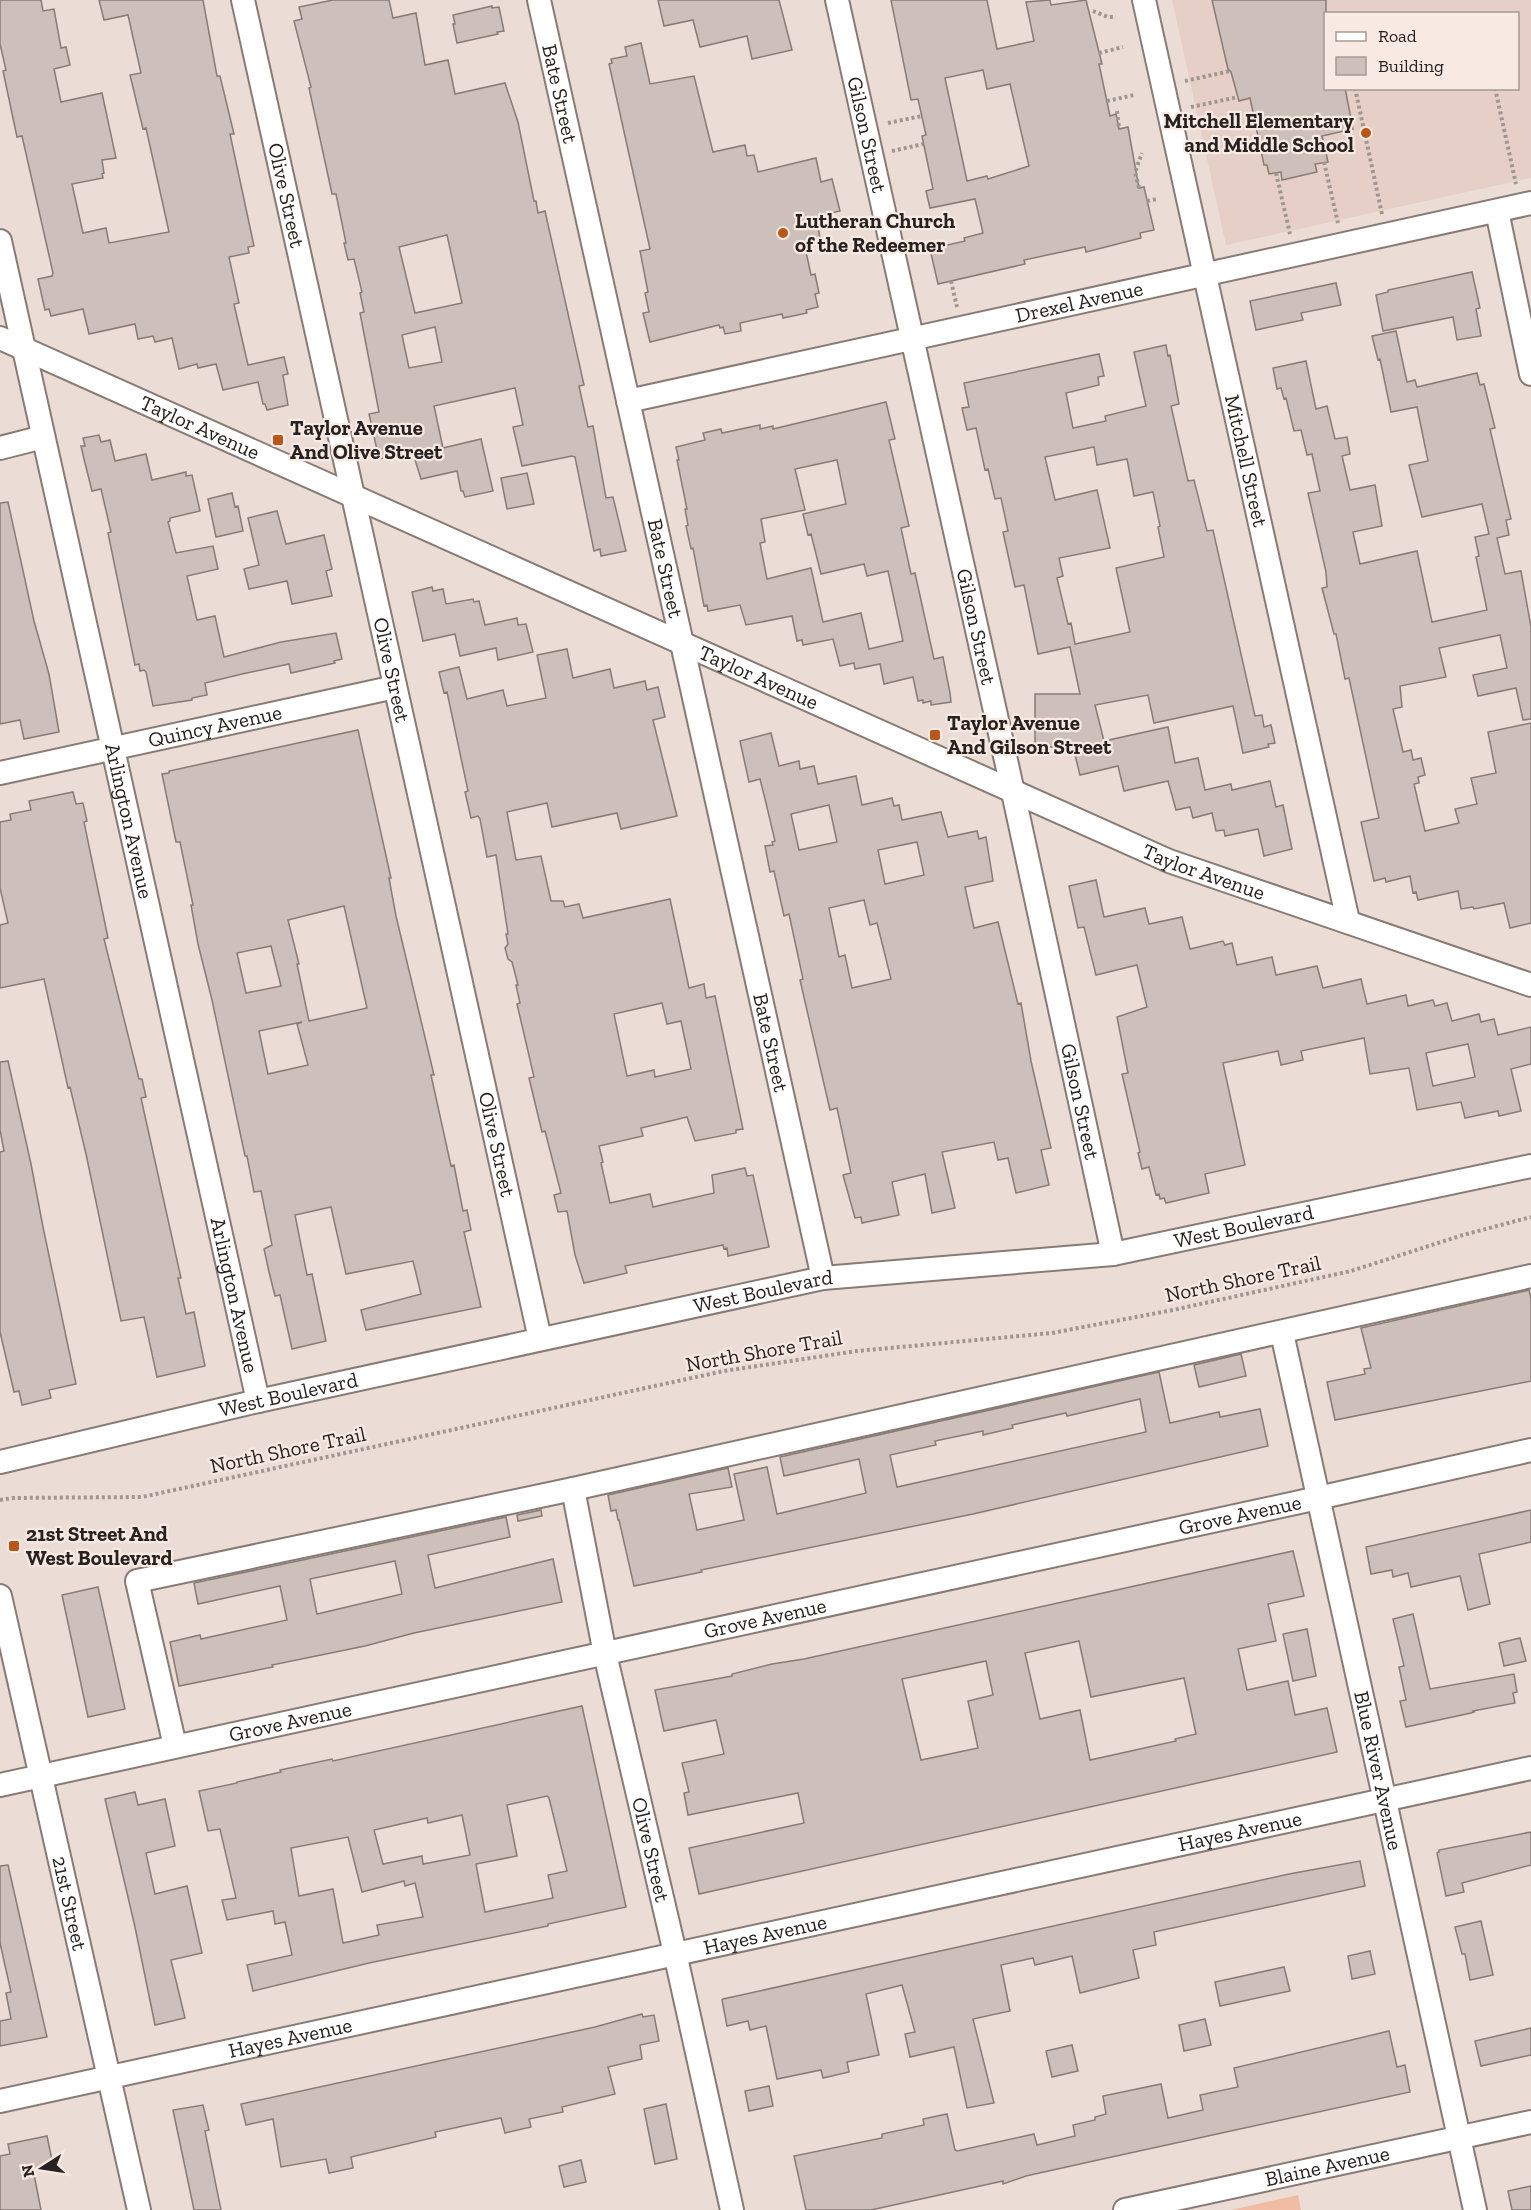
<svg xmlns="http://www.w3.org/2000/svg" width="1531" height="2210" font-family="'Zilla Slab',serif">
  <rect width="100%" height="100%" fill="#ebddd6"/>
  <path fill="#e5cfc6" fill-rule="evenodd" d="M1172,0h359v178l-305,67zM1326,14h192v74h-192z"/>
  <path fill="#f0bca3" d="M1298,2195l3,15h-70z"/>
  <path fill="#cdbfb9" stroke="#887b75" stroke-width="1.5" fill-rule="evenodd" d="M0,0h41l2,11 11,-2 7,39 5,-1 4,18 -16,4 7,33 41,-9 14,65 -14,2 2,13 -2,1 1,4 -31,6 11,49 23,-5 3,15 60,-11 -23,-104 -3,1 -13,-54 11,-2 -13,-58 -24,5 -5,-20h104l14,76h3l14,58h-4l24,112 -6,1 1,6 -20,4 10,46 -5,1 14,61 36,-8 4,17 -5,1 5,30 -21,5 -2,-6h-2l-5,-22 -35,8 -7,-26 -18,4 -1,-4 -18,5 -7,-31 -17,4 -2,-6 -15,3 -3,-15 -46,10 -6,-25 -32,7 -2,-7 -4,1 -7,-31 14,-3 1,-3 -31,-137 -5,1 -14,-66 3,-1 -6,-26z
    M333,0h56l4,18 23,-5 9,52 23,-5 7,34 50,-11 13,39 16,79h2l2,12 7,-2 39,174 -5,1 9,41 5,-1 13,72 7,-1 13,54 -25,5 -1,-7 -6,2 -19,-94 -3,-1 -50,10 -9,-39 10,-2 -8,-37 -81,18 9,42 38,-9 12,52 -28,6 -2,-6h-2l-4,-20 -36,8 -8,-26 -34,6 -10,-45 10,-2 -19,-99 4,-1 -4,-19 2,-1 -8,-33 -6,1 -4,-17h2l-10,-49h-4l-23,-106 2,-1 -17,-66 8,-2 -3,-12zM447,235l15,68 -47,10 -16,-66zM435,327l7,35 -33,6 -7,-33z
    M658,0h121l13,50 -40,9 -5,-23 -47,11 -7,-27 -29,6z
    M891,0h96l10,49 37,-8 -8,-39 24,-2 1,5 35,-5 16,64h-3l11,52 6,-2 3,15 9,-2 11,61 5,-1 10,43 -14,3 1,5 -55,14 -1,-5 -61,13 1,4 -87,20 -8,-35 35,-8 -1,-3 19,-5 -8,-34 -45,9 -4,-17 7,-2 -11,-53 4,-1 -8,-36 -7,1zM983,70l4,19 23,-5 19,82 -41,13 -1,-3 -20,5 -22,-103z
    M1212,0h114v88h19l8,41 -31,7 6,26 -13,2 2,8 -35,8 -1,-8 -12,2 -2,-9h-3l-14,-67 -11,3 -8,-29 -3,-3z
    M492,6v2l7,-1 5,24 -7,1 1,2 -41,9 -4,-19h2l-2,-9z
    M641,43l9,41 44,-8 19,76 32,-7 2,11 7,-1 4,17 58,-14 5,24 11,-3 8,32 -9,2 2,11 -15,3 2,11 -16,4 7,33 4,-1 4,19 -4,1 3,13 -12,3 1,3 -24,5 -1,-4 -42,9 1,8 -16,3 -2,-7 -3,1 -1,-3 -69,17 -7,-29 6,-1 -4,-19 3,-1 -8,-41 10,-2 -41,-185 3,-1 -1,-4 16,-3 -2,-9z
    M1472,272l8,36 -4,1 5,27 -24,4 -4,-23 -70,14 -7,-36 12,-3v-2z
    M1336,283l5,22 -40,8 2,7 -47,10 -6,-29z
    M1396,331l11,51 8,-2 2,7 60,-14 3,12 4,-1 11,44 -5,1 21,90 -5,1 3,15 -12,3 8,36 16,-3 10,56v92l-8,1 -7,-32 -38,8 -5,-21 34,-7 -7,-33 -61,13 7,29 -46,9 2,21 -9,2 10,43 8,-2 2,10 8,-2 4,17 -7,2 1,6 -5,1 11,47 34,-8 -4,-14 22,-5 -6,-26 25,-5 -8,-41 43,-9v200l-21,5 -6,-25 -30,6 -1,-2 -12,2 -3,-18 -40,9 -2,-8 -3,1 -3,-17 -24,6 -1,-4 -11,3 -13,-59 18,-4 -30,-140 -4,1 -9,-45h-2l-12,-46 5,-1 -1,-15 -18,-79 12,-2 -8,-37 -5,1 -6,-25 -7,1 -8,-33 -2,1 -3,-11 -4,1 -4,-21 33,-7 10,48 11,-3 8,33 12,-2 3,17 -8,2 8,34 25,-5 7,41 -29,6 7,32 57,-13 15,71 55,-12 -11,-53 3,-1 -4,-19 14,-3 -7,-30 -60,13 -13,-52 19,-4 -11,-54 -26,5 -11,-53 -2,1 -6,-24z
    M1166,345l2,11 2,-1 9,49 -8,2 17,75 6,-1 13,51 6,-1 42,186 7,-1 2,12 7,-2 4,18 -7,1 1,3 -26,6 -10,-47 -79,17 -6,-28 -53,10 9,36 64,-14 7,36 23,-5 7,32 26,-6 1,6 38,-9 6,26 7,-2 9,44 -28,7 -6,-27 -33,7 -1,-6 -8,1 -4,-18 -19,5 -3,-11 -14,3 -8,-29 -44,10 -6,-25 -38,9 -7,-28h-38v-53h45l-10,-47 -32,7 -14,-69 -9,2 -12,-55 5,-1 -7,-33 -6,1 -7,-30 -3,1 -9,-42 -9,2 -5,-22 7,-1 -5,-24 135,-29 5,22 -6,1 1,8 -33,8 7,35 33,-7 -1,-5 41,-10 -12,-54zM1094,447l3,18 30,-6 7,37 19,-4 7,34 -2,1 6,30 -48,11 14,64 -55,12 -4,-21 -3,1 -11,-46 6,-2 -4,-18 51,-10 -13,-58 -42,10 -10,-43z
    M886,402l9,37 -6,1 20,86 -8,2 10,46 4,-1 19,86 9,-2 7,36 1,9 -20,3v-4l-8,2v-3l-5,1 -5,-24 -29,7 -4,-20 -25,5 -1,-6 -14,3 -7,-27 -30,6 -1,-5 -5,1 -5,-25 -46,9 -6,-20 -32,6 -1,-6 -3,1 -11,-58 -2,1 -5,-23 2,-1 -3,-16h2l-10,-49h2l-3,-13 29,-7 -2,-7 18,-4 1,4 38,-8v4l13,-3v3zM837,460l9,44 -43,10 5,21 3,-1 10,40 43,-10 3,12 21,-5 15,70 -34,8 -8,-36 -38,9 -12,-54 -44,11 -7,-36 5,-1 -4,-23 44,-9 -10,-41z
    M99,435l2,7 9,-2 5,21 31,-7 6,26 34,-8v4l6,-1 8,36 -30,7v3l-2,1 8,31 37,-7 5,23 -31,7 10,44 18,-4 9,41 57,-15 55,-9 6,26 -8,2 1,2 -44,10 -2,-9 -47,10 -37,9 2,12 -15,3v2l-39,6 -7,-34 -2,-2 -4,1 -1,-7 -4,1 -27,-132 3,-1 -10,-43 -9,2 -8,-32 -3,-13h4l-2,-8z
    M527,473l7,31 -27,5 -6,-31z
    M232,493l3,14 3,-1 5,25 -27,6 -8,-38z
    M8,502l26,119 15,53 10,58 -35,7 -4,-19 -20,4v-221z
    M277,511l9,33 38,-9 8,34 -6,2 6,25 -40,8 -5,-23 -38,8 -5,-20 15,-4 -11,-47z
    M432,587l1,4 10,-2 3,15 27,-5 1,3 5,-1 6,24 32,-7 1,7 8,-1 7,28 -35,8 -2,-12 -36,8 -5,-22 -32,7 -11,-49z
    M567,649l6,29 37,-9 4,19 31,-7 2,9 11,-3 7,30 -12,3 24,96 -56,13 -4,-16 -65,14 -5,-24 -40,9 9,48 25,-4 10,45h12l2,6 14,-3 4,14 87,-19 19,89 15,-4 2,14 9,-2 28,133 -7,1v3l-41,8 -8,-24 -46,11 2,8 -44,10 4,16 -2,1 9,40 40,-9 3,13 61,-14 -2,-18 33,-7 2,8 6,-1 16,72 -41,9 -1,-8 -3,1 -1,-4 -98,21 2,7 -43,10 -9,-28 -8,-44 -9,1 -4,-17 7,-2 -16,-62 -3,1 -13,-54 5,-1 -17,-73 3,-1 -4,-18h2l-6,-23 -4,-3 -3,-11 3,-4 -2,-10h2l-12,-79 -9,2 -7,-38 -2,-3 -7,2 -6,-26 3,-1 -21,-99 -3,1 -5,-21 20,-5 8,32 36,-9 4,16 39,-8 -9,-43zM662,1003l5,21 14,-3 10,48 -36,8 -1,-7 -27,6 -13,-62z
    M358,730l33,148h-2l7,38 38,159h-3l20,91 3,-1 9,46 4,-1 4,20 -7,2 17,75 -115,23 -5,-20 60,-16 -8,-33 -67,13 -15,-67 -36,8 12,60 5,-1 14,67 -34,8 -12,-54 -5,1 -6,-24 -5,-23 8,-4 -11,-54 -7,1 -7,-36h-2l-33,-156 -14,-56 -7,-39h2l-13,-63h-4l-14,-68 7,-1v-2zM344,906l23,102 -58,13 -12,-57h2l-11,-44zM271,946l10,40 -35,7 -9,-40zM302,1022l-5,2 11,41 -40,9 -9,-43z
    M771,733l8,33 20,-5 1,8 14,-3 4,18 38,-8 6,29 30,-7 2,8 5,-1 3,15 39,-8 7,25 29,-6 2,8 7,-2 7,44 -28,6 9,41 24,-6 20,82 3,-1 10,58 20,87 -10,2 8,35 -33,8 -8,-35 -10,2 -4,-18 -52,10 13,56 -23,5 -7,-39 -33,8 7,33 -37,8 -1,-6 -6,1 -12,-43 8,-2 -14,-65 -7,2 -30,-130 3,-1 -14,-65 -5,2 -10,-45 -4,1 -5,-26 8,-1 -1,-3 3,-1 -10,-42 -5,-20 -11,3 -9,-41zM829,805l8,37 -38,8 -8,-36zM917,842l7,33 -39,9 -7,-34zM864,900l6,25 7,-2 14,56 -39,9 -7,-33 -6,2 -10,-49z
    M73,792l3,12 7,-1 4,18 -3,1 24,116 -4,1 35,140h3l4,18 -5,1 40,180h-3l8,36 8,-2 11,54 -48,11 -13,-60 -23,4 -35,-167 -16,-67 -2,1 -24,-109 -44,9v-63l8,-2 -8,-35v-66l11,-2 -1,-6 21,-4 -2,-9z
    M1096,880l8,37 41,-9 4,16 33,-7 8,32 33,-8 2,4 7,-2 5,22 35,-8 4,18 41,-9 6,22 38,-9 6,25 39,-9 2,11 25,-6 2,6 12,-3 5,18 27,-7 2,8 13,-3 4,16 33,-8v37l-20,5 10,42 -22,5 -1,-5 -33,7 -4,-16 -44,8 -8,-42 -39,6 -6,-36 -63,13 2,9 -22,5 -3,-14 -55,12 22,102 -40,9 4,19 -43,10 -2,-5 -4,1 -1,-5 -3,1 -7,-28 -7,2 -4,-16 2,-1 -18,-78 6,-1 -11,-56 30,-10 -10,-42 -41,10 -12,-48 -6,1 -9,-42zM1468,1044l7,33 -42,9 -7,-33z
    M8,1061l23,103 12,63 33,157 -27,6 2,8 -29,7 -3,-14 -5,1 -14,-60v-180l4,-1 -4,-21v-68z
    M1529,1290l2,9v82l-196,39 -8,-38 38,-8 -1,-5 7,-1 -10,-40z
    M1241,1354l5,22 -47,11 -5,-22z
    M1159,1372l11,51 49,-11 1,5 40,-8 8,37 -295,68 -272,56 1,2 -68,14 -15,-66h-1l-2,-10 -5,1 -3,-16 120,-27 4,19 -43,7 8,36 47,-10 -10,-46 33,-7 10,47 89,-21 -7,-34 -75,17 -4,-19zM1140,1399l6,33 -249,55 -7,-32 46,-10 -1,-4 48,-10v4l30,-7 -1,-3 54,-12 1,3z
    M541,1510l1,6 -24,5 -1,-6z
    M1531,1510v32l-52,12 11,50 -22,6 -8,-34 -49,11 -3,-14 -15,4 -1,-7 -21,4 -5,-27z
    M506,1517l4,20 -82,18 7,33 118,-29 9,43 -148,31 -49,13 -93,19 1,2 -94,19 -9,-44 30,-7 1,4 86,-19 -7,-34 -82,18 -4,-21zM395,1561l7,33 -85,20 -7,-35z
    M1293,1551l11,45 -36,8 8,37 -38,8 9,41 41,-9 7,34 32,-7 10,44 -638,142 -10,-46 115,-25 -6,-30 -110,22 -4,-22 5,-1 -7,-29 42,-9 -8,-34 -52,11 -9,-41 77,-14v-2l40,-10 32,-5zM1079,1641l12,56 93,-19 12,56 -21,5 1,2 -86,19 -10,-50 -40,9 -15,-66zM986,1661l7,34 -25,6 10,47 -57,12 -19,-81z
    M98,1587l27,122 -37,8 -26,-122z
    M1413,1614l17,75 84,-15 3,18 -4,1 2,10 -42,8 1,1 -3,1 -65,14 -6,-26 6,-1 -7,-33 5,-1 -11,-47z
    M1307,1629l9,47 -23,5 -10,-47z
    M1520,1638l6,23 -22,5 -5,-23z
    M582,1706l44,201 -78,17v2l-179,37 -116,28 -6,-26 45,-10 -7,-33 -10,2 -2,-13 -46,9 -5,-20 14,-2 -16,-69 -12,2 -9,-40 38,-8v-1l44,-10 -1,-2 52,-11 1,2zM547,1796l2,2 18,73 -19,4 5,23 -68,14 -9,-48 41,-8 -10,-51zM462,1815l8,40 -47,9 -1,-8 -39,8 -9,-34 53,-12 1,5zM348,1837l14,55 42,-11 1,5 10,-3 8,34 -46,8 2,10 -36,8 -10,-54 -34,7 -8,-48z
    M135,1792l3,13 27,-6 10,47 -29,7 9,41 32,-8 15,67 -31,7 14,58 -30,7 -20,-98 -30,-128z
    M1531,1832v33l-69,18 2,9 -18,4 -9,-43 2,-1v-2z
    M1360,1861l5,25 -211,46 2,13 -23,5 6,28 -59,15 -8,-37 -37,9 -2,-7 -32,7 9,46 -37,8 21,84 -27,5 -13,-61 -44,10 -5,-23 10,-2 -13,-47 -36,9 13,61 -32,7 2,10 -26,6 -2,-8 -44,9 -11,-53 -16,4 -2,-9 -21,5 -5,-26 1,-1 566,-125z
    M8,1865l39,172 -47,9v-25l11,-2 -5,-26 5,-1 -11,-49v-77z
    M1481,1921l12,54 -23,5 -5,-26h-3l-7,-27z
    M1370,1951l5,23 -23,5 -4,-23z
    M1284,1967l6,24 -70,15 -5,-24z
    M642,2014l1,3 11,-2 5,26 -19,4 2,14 -34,8 7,27 -53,13 1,5 -34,7 2,8 -26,6 -4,-15 -66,14 1,5 -85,20 2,11 -24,5 -3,-14 -45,8 -8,-48 -27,6 -5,-21 354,-77z
    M1205,2019l6,26 -27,6 -5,-26z
    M1531,2028v27l-50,11 -6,-25z
    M1389,2031l8,36 8,-2 5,27 -312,68 -72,16 -23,8v-3l-132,29h-65l-12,-54 88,-18v-4l42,-9 -1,-6 24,-5 8,36 2,1 77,-17 3,11 38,-9 -2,-11 22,-5v-3l11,-3 -3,-18 58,-12 7,34 35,-8 -3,-15 38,-8 -4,-19z
    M1072,2045l6,26 -26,6 -6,-26z
    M769,2086l4,20 -24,5 -4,-20z
    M666,2104l11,55 -22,5 -11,-55z
    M203,2105l6,25 -4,1 16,79h-27l-21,-100z
    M47,2136l6,29 -20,4 8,41h-41v-54l10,-2 -2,-10z
    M581,2160l5,22 -22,5 -5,-21z
    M1531,2186v24h-19l-4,-19z"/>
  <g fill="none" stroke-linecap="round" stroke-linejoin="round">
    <defs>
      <g id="minor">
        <path id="s1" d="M243,0l297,1339"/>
        <path id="s2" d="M539,0l284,1278"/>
        <path id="s3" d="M837,0l176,792 100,462"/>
        <path id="s4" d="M1144,0l204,921"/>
        <path d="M1497,211l34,163"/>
        <path id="s5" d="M0,241l258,1160"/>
        <path id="s6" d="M0,338l1169,523 362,124"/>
        <path id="s7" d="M628,401l903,-198"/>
        <path d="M0,448l43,-11"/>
        <path id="s8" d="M0,773l395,-86"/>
        <path id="s9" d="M1282,1333l193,877"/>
        <path id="s10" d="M0,1462l258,-61 565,-123 290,-24 418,-88"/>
        <path id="s11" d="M573,1489l32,165 70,299 57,257"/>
        <path id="s12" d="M0,1596l139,614"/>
        <path d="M175,1746l-38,-165 436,-92 958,-213"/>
        <path id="s13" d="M0,1785l1318,-287 213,-48"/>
        <path id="s14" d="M0,2101l1531,-333"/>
        <path id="s15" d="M1125,2210l406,-88"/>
      </g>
    </defs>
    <use href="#minor" stroke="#887b75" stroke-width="26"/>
    <path stroke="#a09691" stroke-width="4" stroke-dasharray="3 3" stroke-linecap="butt" d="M1093,11l15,6h8
      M1099,53l24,-6
      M1185,81l45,-10
      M1355,88l27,126
      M1495,88l21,96
      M1107,101l27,-6
      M1191,107l47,-10
      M1117,111l2,16
      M888,123l34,-7
      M892,151l31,-7
      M1324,162l14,61
      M1276,173l14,61
      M1139,188l-4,-16 7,-19
      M1147,201l10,-2
      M951,281l6,26
      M0,1500l13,-2 129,-1 582,-126 133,-20 195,-18 121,-23 178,-39 112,-36 68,-18"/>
    <use href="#minor" stroke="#fff" stroke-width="22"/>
  </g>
  <g fill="#b9571b" stroke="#f8eae3" stroke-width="2">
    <circle cx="1366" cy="133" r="6"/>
    <circle cx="783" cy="233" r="6"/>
    <rect x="272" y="434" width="12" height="12" rx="3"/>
    <rect x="929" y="729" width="12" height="12" rx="3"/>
    <rect x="8" y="1540" width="12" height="12" rx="3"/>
  </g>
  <g text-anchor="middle" stroke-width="4.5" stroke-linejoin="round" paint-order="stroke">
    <g font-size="21" fill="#272220" stroke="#f8eae3">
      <text dy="7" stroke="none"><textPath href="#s2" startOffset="96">Bate Street</textPath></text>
      <text dy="7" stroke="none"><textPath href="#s3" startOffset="138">Gilson Street</textPath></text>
      <text dy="7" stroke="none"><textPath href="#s1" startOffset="200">Olive Street</textPath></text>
      <text dy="7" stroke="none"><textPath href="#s7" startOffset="462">Drexel Avenue</textPath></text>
      <text dy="7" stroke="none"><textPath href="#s6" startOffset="219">Taylor Avenue</textPath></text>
      <text dy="7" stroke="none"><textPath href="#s4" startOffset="472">Mitchell Street</textPath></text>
      <text dy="7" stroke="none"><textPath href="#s2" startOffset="582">Bate Street</textPath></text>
      <text dy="7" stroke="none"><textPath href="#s3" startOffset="642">Gilson Street</textPath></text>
      <text dy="7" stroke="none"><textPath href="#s1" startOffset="686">Olive Street</textPath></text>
      <text dy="7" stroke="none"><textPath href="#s6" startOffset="831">Taylor Avenue</textPath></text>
      <text dy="7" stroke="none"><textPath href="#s8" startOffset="220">Quincy Avenue</textPath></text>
      <text dy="7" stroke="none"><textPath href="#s5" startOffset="594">Arlington Avenue</textPath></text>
      <text dy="7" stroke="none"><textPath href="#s6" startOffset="1317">Taylor Avenue</textPath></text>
      <text dy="7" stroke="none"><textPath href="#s2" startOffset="1068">Bate Street</textPath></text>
      <text dy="7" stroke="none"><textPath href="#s3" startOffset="1128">Gilson Street</textPath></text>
      <text dy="7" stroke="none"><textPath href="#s1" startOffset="1172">Olive Street</textPath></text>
      <text dy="7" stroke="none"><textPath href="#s10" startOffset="1268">West Boulevard</textPath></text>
      <text transform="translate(1243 1279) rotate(-12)" y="7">North Shore Trail</text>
      <text dy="7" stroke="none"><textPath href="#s10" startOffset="782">West Boulevard</textPath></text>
      <text dy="7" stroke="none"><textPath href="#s5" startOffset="1080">Arlington Avenue</textPath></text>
      <text transform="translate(764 1351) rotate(-10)" y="7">North Shore Trail</text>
      <text dy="7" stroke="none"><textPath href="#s10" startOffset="296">West Boulevard</textPath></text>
      <text transform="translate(288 1450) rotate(-12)" y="7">North Shore Trail</text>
      <text dy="7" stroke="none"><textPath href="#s13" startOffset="1269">Grove Avenue</textPath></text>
      <text dy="7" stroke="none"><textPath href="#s13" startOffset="783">Grove Avenue</textPath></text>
      <text dy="7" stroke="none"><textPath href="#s13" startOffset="297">Grove Avenue</textPath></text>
      <text dy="7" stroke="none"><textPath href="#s9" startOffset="448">Blue River Avenue</textPath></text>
      <text dy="7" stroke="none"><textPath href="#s14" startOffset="1269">Hayes Avenue</textPath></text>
      <text dy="7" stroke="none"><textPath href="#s11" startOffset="369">Olive Street</textPath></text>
      <text dy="7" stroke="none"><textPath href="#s12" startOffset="315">21st Street</textPath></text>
      <text dy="7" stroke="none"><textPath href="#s14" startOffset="783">Hayes Avenue</textPath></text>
      <text dy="7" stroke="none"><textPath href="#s14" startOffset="297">Hayes Avenue</textPath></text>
      <text dy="7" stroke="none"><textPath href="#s15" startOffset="207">Blaine Avenue</textPath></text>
    </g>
    <g font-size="21" font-weight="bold" fill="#272220" stroke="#f8eae3" text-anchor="start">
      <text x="1354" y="128" text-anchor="end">Mitchell Elementary<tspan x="1354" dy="24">and Middle School</tspan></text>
      <text x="795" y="228">Lutheran Church<tspan x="795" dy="24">of the Redeemer</tspan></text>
      <text x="290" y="435">Taylor Avenue<tspan x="290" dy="24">And Olive Street</tspan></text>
      <text x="947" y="730">Taylor Avenue<tspan x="947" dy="24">And Gilson Street</tspan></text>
      <text x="26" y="1541">21st Street And<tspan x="26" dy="24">West Boulevard</tspan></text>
    </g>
  </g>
  <rect x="1324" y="12" width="195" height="78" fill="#f8eae3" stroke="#a49a95" stroke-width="1.5"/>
  <rect x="1336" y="32" width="30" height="9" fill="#ffffff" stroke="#a49a95" stroke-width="1.5"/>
  <text x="1378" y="42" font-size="18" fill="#272220">Road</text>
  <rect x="1336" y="57" width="30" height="18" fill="#cdbfb9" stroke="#a49a95" stroke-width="1.5"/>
  <text x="1378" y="72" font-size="18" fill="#272220">Building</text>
  <g transform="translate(42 2168) rotate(258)" stroke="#f8eae3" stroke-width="4.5" paint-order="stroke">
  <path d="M0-4.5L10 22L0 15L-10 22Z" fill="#272220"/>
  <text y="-9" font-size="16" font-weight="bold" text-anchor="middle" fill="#272220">N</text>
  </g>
</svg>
